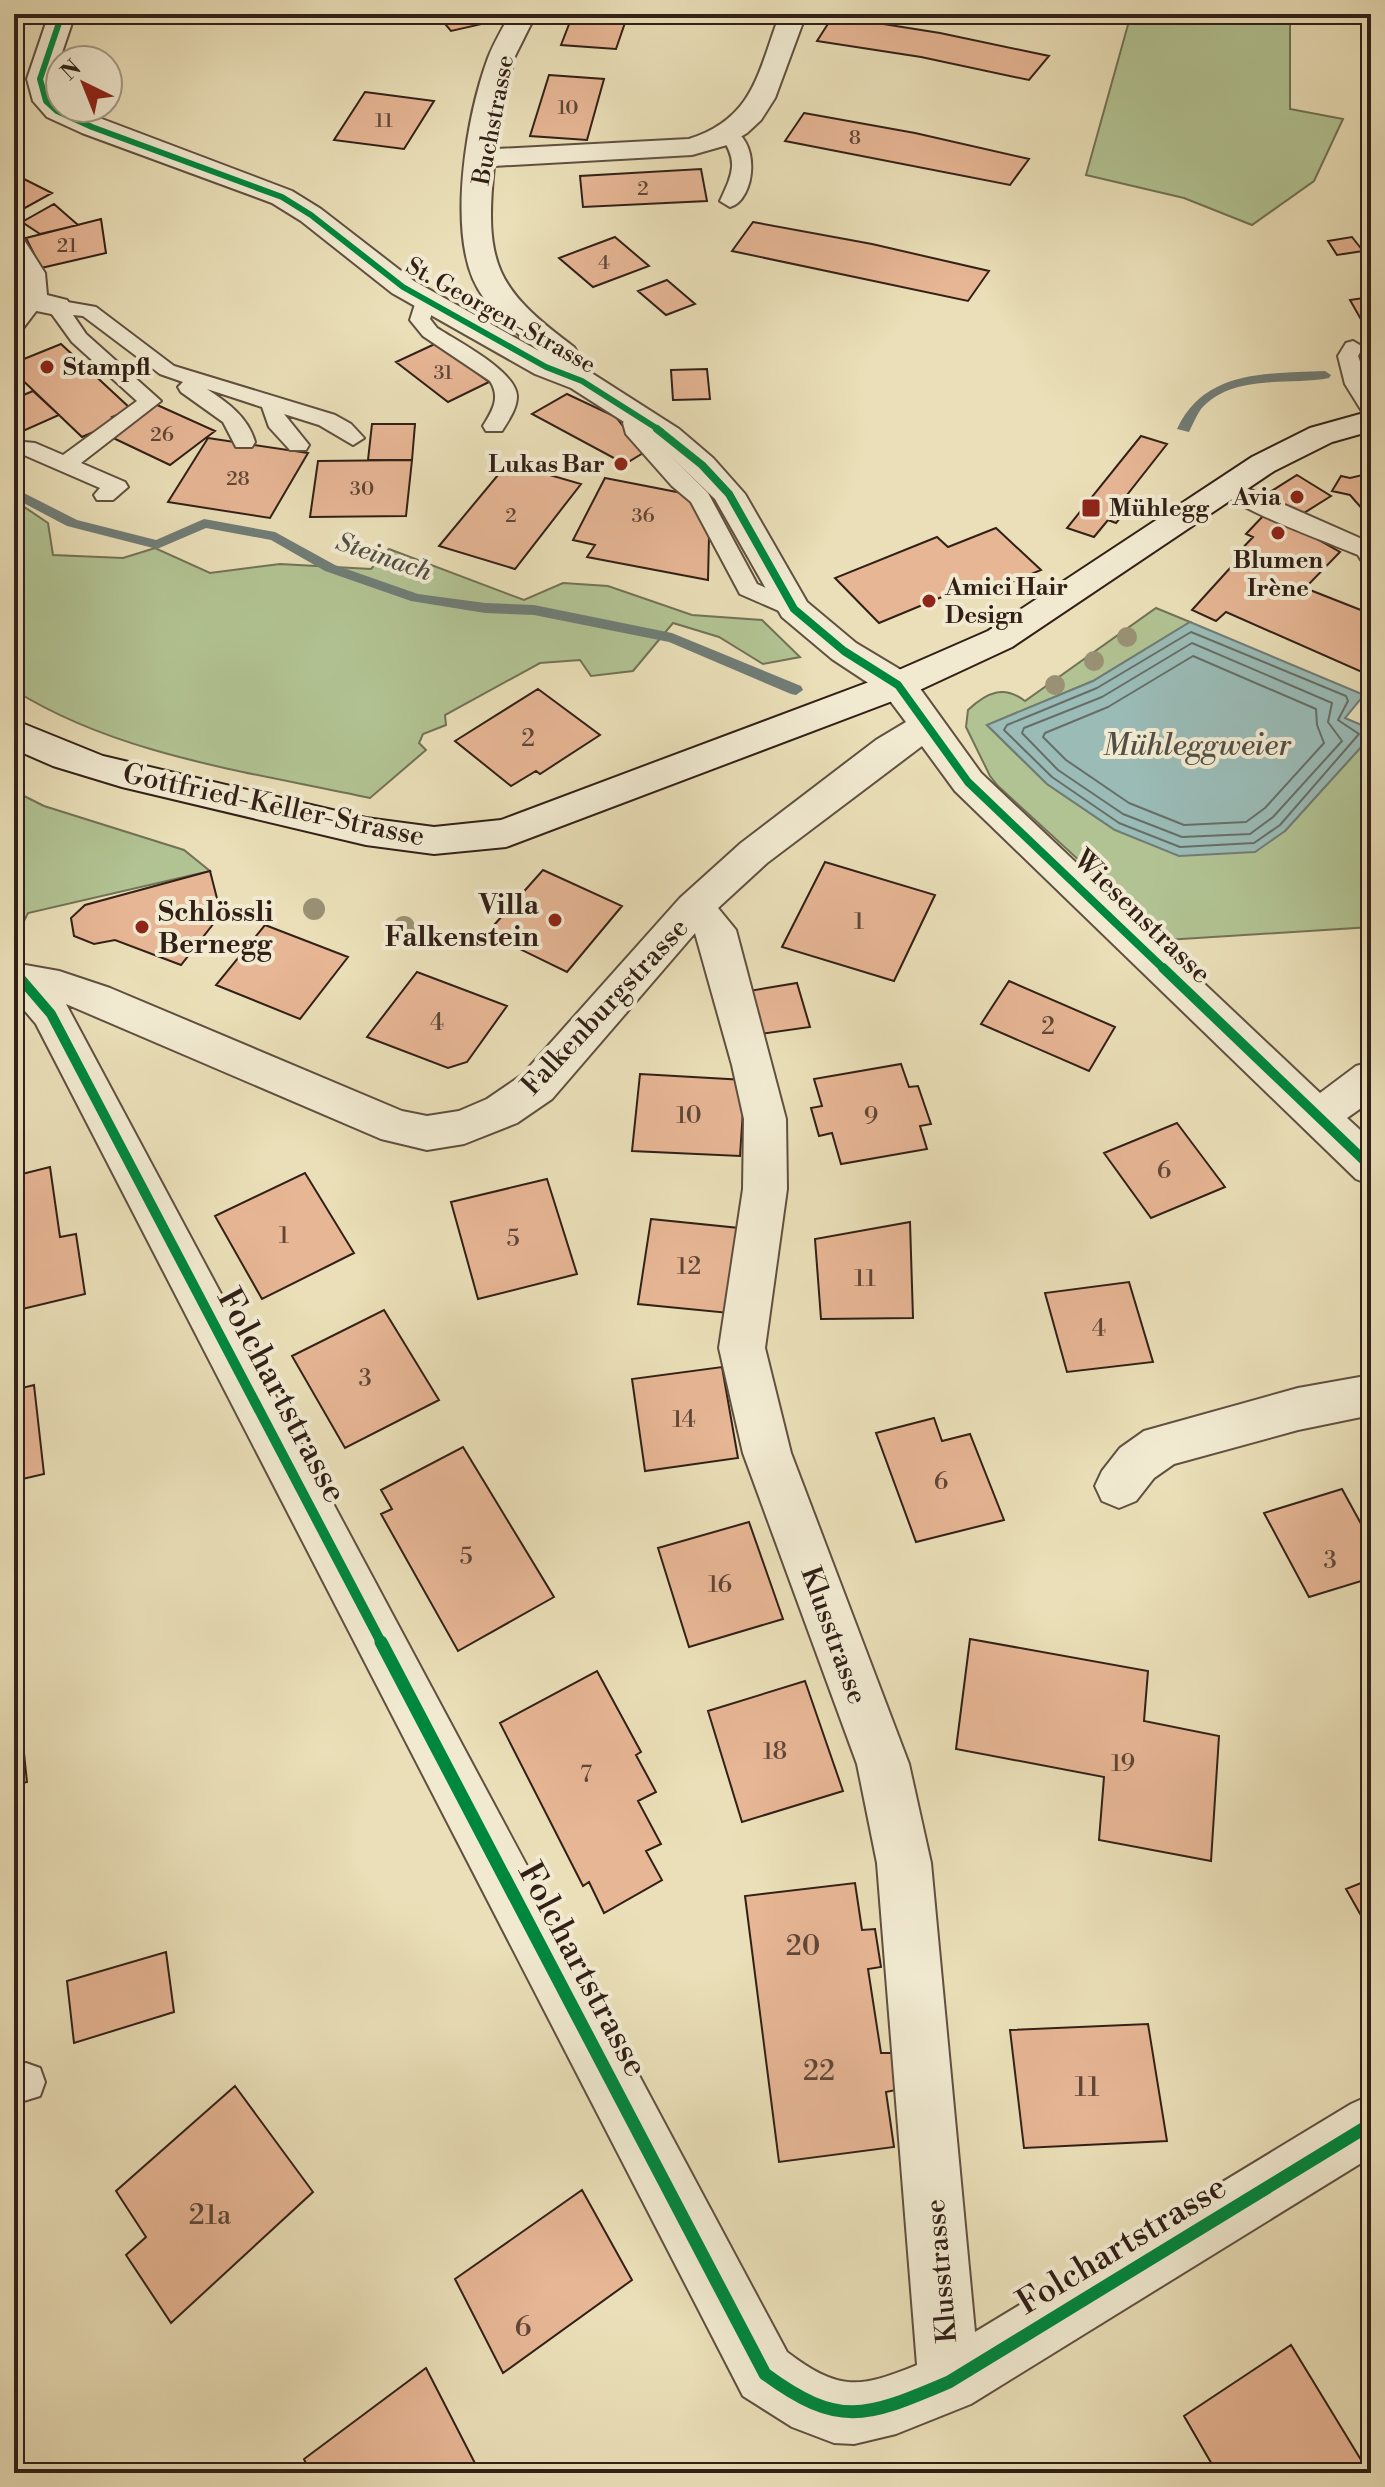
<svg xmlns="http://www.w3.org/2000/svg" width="1385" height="2487" font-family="'Libre Bodoni',serif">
  <rect width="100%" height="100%" fill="#eadfb8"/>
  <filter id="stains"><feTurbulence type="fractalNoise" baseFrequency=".0025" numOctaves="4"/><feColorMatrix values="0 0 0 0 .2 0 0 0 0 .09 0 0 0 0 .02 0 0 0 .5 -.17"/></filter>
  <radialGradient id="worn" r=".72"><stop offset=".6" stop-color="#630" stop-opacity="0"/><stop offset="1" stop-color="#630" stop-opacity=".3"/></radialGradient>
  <path fill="#b2c393" stroke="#727256" stroke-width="2" d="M1131,14h140l19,10v85l53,10 -29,62 -62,44 -68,-27 -98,-23z
    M14,500l34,23 5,32 70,3 32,-10 55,25 70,-9 91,5 18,-20 135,51 39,-17 45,3 84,29 70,5 38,37 -37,7 -44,-27 -46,-14 -40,48 -42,5 -11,-16 -40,3 -95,52 1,10 -23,9 -4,9 7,7 -56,48c-119,-26 -251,-42 -356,-108z
    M1156,608l34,14 -97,59 -106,44 60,59 68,46 170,1 86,-95v191l-205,13 -168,-154 -8,-10 -24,-49 2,-17c19,-18 36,-25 57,-9z
    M14,791l30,15 140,44 26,21 -182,42 -7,14 -7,2z"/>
  <path fill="#9abbb6" stroke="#707d77" stroke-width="2" d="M1190,622l174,73 -19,23 26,11v7l-86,95 -30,21 -76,4 -64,-26 -68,-46 -60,-59 106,-44z"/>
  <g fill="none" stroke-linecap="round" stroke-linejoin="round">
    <path stroke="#666e67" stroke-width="2" d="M1191,632l155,64 2,5 -10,19 21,14 -79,91 -26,18 -74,4 -61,-24 -67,-46 -48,-47 3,-5 90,-37z
      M1192,643l140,60 -4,19 14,19 -69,76 -23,17 -68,3 -59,-23 -65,-44 -36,-37 2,-5 78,-31z
      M1193,656l123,53 1,16 7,18 -59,65 -19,14 -62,3 -55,-22 -63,-43 -23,-23 2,-4 63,-26z"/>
    <path fill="#707d77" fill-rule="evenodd" d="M1325,371l6,4 -2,3c-42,8 -96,-5 -128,31 -5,7 -8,15 -12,23l-12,-3c28,-60 91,-55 148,-58z
      M14,488l63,32 79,20 48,-21 71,13 60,33 83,29 67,9 49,2 138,28 129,53 2,4 -7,5 -5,-1 -122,-52 -135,-27 -49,-2 -74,-12 -86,-30 -54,-31 -65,-12 -49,21 -90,-23 -53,-28z"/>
  </g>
  <path fill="#e7b695" stroke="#322018" stroke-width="2" d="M411,14h63l8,10 -31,7 -10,-12 -22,5z
    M573,14h55l-12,35 -55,-4z
    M833,16l107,17 109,23 -20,24 -108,-23 -104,-16z
    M549,75l55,4 -17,61 -57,-4z
    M365,92l69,9 -30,48 -70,-9z
    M804,113l111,20 114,26 -19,26 -225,-44z
    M701,169l6,32 -124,6 -3,-31z
    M14,174l38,19 -38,21z
    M54,204l24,21 -38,9 -18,-12z
    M101,219l5,34 -65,15 -15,-30z
    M753,222l119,22 117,27 -21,30 -236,-50z
    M615,237l34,29 -56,21 -34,-29z
    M1352,237l11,14 -26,4 -9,-14z
    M667,280l28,24 -29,11 -28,-24z
    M1371,297v40l-21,-37z
    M437,343l52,39 -41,20 -52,-40z
    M61,344l70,65 -19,8 5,5 -35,15 -68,-65v-9z
    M707,369l3,30 -37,1 -2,-30z
    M33,391l26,24 -45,20v-36z
    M567,394l49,23 27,36 -18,11 -93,-50z
    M155,404l60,27 -45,34 -61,-29z
    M372,424h43l-3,36h-44z
    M1141,436l26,8 -40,51 9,3 -20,25 -8,-3 -14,17 -27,-9z
    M208,438l100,15 -38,65 -102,-16z
    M412,460l-6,56 -96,1 8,-56z
    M508,463l73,21 -66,85 -76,-23z
    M1371,473v46l-21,-24 -18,-4 9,-15 9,2z
    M1297,475l34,21 -35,22 -34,-21z
    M605,478l87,17 17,41 -1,44 -121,-23 8,-12 -22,-5z
    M1264,515l35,14 41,23 -35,36 66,26v62l-145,-64 -10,9 -24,-11 49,-54 -4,-2 16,-17 -7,-3z
    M996,528l45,42 -53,22 -10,-10 -99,41 -44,-45 102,-41 11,10z
    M538,689l62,46 -60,39 -4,-3 -25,15 -56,-45z
    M825,862l110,33 -41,86 -112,-34z
    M543,870l79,36 -55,66 -80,-39z
    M210,871l11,43 -40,51 -66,-25 -21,4 -20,-8 -3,-18 14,-13z
    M265,925l83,32 -48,62 -84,-34z
    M417,972l90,34 -40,56 -19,6 -81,-31z
    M1009,981l106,46 -26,44 -108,-47z
    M797,983l13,44 -49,7 -12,-43z
    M901,1064l8,23 9,-1 13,38 -11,2 7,23 -86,15 -9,-31 -13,3 -8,-28 11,-2 -8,-27z
    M640,1074l105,6 -5,76 -108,-5z
    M1177,1123l48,64 -74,31 -47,-65z
    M50,1167l10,70 16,-3 9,60 -71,17v-135z
    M305,1173l49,80 -92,46 -47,-83z
    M547,1179l30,95 -99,25 -27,-97z
    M651,1219l88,9 -10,85 -91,-9z
    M910,1222l3,96 -92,1 -6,-80z
    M1129,1282l24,80 -86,10 -22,-79z
    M384,1310l55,90 -94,48 -53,-92z
    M722,1367l16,91 -93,13 -13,-92z
    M34,1385l10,89 -30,7v-91z
    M934,1418l8,23 28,-7 34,86 -88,22 -40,-109z
    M463,1447l91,150 -96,54 -77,-137 11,-5 -11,-19z
    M1342,1489l29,53v36l-62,19 -45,-84z
    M749,1522l34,97 -94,28 -31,-99z
    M970,1639l178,32 -4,50 75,15 -8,125 -112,-21 5,-63 -148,-28z
    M14,1657l13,125 -13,3z
    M597,1671l44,81 -5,3 20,37 -18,9 23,43 -15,7 16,29 -58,33 -15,-31 -6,4 -83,-163z
    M805,1681l38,110 -101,31 -34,-111z
    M1371,1879v54l-25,-44z
    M855,1883l7,47 13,-1 6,38 -13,2 13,84h13l6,36 -14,3 8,55 -115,15 -34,-266z
    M166,1952l8,60 -100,31 -7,-62z
    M1148,2024l19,117 -143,7 -14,-118z
    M235,2086l78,106 -142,131 -45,-68 20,-18 -30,-46z
    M582,2190l50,90 -129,93 -48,-94z
    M1291,2345l78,128h-152l-33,-57z
    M426,2368l54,105h-170l-6,-14z"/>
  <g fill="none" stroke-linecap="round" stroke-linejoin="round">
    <defs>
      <path id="lane" d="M729,129c32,8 27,71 1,78l-10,-6c13,-28 19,-40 0,-66z
        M426,295l10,6 -6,18 7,9c20,13 79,43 80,68 0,13 -9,25 -15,35h-16l-3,-5c9,-15 18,-28 7,-45l-67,-45 -13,-16 6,-19z
        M33,296l10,6 -22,29 -7,2c0,-16 1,-33 19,-37z
        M56,300l40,7 78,59 161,49 16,9 13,14 -11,7 -34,-20 -35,-11 25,31 -3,5h-16l-21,-23 -7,-20 -55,-18c21,14 41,28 48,53l-3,5h-16l-13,-25 -42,-30 -3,-5 5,-5 -23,-8 -77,-58 -10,-1 13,19 75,67 -80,62 44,19 3,5 -15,13h-16l-3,-5 6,-7 -76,-33h-10v-14l21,2 28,12 74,-54 -65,-59 -26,-36z
        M1353,341l10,6 -5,9 13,35v23l-8,-1 -18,-29 -7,-28 8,-13z
        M638,409l11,7 -4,7 2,9 61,61 49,91 45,20 4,5 -4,5h-16l-46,-20 -49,-92 -19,-16 -46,-52 -3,-11 7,-12z
        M1226,479l145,64v22l-8,-2 -5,-8c-30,-13 -127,-47 -143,-69l3,-5z
        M26,2063l14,5 5,14 -5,14 -26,8v-38z"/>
      <path id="street" d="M49,14h26l-22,65 7,29h13l219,83 29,18 93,72 125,70c-25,-20 -53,-42 -66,-72 -24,-57 -6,-164 15,-221 6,-16 15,-30 22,-44h26l-22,44 -18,91 193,-10c66,-21 69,-68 91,-125h26l-31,84 -14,22 -14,13 -20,12 -35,10 -198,11c-10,98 2,123 80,181l4,7 -4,7 -10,2 29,11 86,55 34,29 32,36 62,108 49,41 55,33 70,97 339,320 36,-27 15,-4v39l-24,17 24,22v45l-15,-6 -401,-388 -33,-45 -155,117 -49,45 18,22 50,189 1,70 -22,159 26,105 118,311 22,99 44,469 376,-228 20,-9v62l-400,247 -75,30 -42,10 -20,-1 -42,-16 -49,-31 -707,-1372 -22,-26v-35l45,8 51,17 292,123 25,5 32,-5 28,-12 35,-24 158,-177 61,-55 135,-103 30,-18 -21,-28 -53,-35 -50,-42 -67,-118 -58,-56 -86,-55 -36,-14 -143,-81 -91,-72 -29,-18 -190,-70 -35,-16 -14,-16 -6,-22zM695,933l37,132 12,54 -1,70 -24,159 24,105 114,311 20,99 40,502c-59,24 -78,26 -130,-13l-721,-1348 315,135 46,11 37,-6 53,-21 35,-24z
        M14,237l10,3 21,33 2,22 20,5 4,6 -4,6 -11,3 -34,-7c-12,-17 -8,-50 -8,-71z
        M1371,1375v40l-73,15 -124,34 -20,14 -18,23 -17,7 -17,-7 -7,-15 7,-15 18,-23 24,-17 154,-43z"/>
      <path id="secondary" d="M1371,411v20l-39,11 -58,29 -262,176 -101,47 -405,153 -72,7 -68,-9 -244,-58 -69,-21 -39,-17v-29l89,36 263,62 68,9 67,-7 384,-144 103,-45 264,-174 58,-29z"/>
    </defs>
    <use href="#lane" stroke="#605040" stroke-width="4"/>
    <use href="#street" stroke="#605040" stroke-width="4"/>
    <use href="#secondary" stroke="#322018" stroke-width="4"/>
    <use href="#lane" fill="#f1ead1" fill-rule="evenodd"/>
    <use href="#street" fill="#f1ead1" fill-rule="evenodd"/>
    <use href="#secondary" fill="#f1ead1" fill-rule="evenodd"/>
    <defs>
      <path id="cycleway-far3" d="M62,14l-22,65 6,22 11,10 35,16 190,70 29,18 92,72 143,80 36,14 79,50"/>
      <path id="cycleway-far2" d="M657,429l45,36 27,29 65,115 50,42 54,34 70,97 197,188"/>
      <path id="cycleway-far1" d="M1163,968l208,199
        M21,979l30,35 331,630"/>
      <path id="cycleway" d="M381,1642l384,732c76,56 103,42 184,8l422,-258"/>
    </defs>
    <use href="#cycleway-far3" stroke="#f1ead1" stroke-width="9"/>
    <use href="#cycleway-far2" stroke="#f1ead1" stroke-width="12"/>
    <use href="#cycleway-far1" stroke="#f1ead1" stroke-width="15"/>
    <use href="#cycleway" stroke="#f1ead1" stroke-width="18"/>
    <use href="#cycleway-far3" stroke="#00873e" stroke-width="6"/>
    <use href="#cycleway-far2" stroke="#00873e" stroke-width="8"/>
    <use href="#cycleway-far1" stroke="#00873e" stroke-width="10"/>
    <use href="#cycleway" stroke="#00873e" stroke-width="13"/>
  </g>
  <g fill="#9a9174">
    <circle cx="1127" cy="637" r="10"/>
    <circle cx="1094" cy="661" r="10"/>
    <circle cx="1055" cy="685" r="10"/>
    <circle cx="314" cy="909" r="11"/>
    <circle cx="404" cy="927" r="11"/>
  </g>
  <g fill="#8f2418" stroke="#f1ead1" stroke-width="3">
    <circle cx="47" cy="367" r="8"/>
    <circle cx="621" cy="464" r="8"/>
    <circle cx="1297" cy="497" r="8"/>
    <rect x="1081" y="498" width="20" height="20" rx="4"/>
    <circle cx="1278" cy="533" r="8"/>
    <circle cx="929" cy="601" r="8"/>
    <circle cx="555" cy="920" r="8"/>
    <circle cx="142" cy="927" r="8"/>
  </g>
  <g text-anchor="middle" stroke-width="8" stroke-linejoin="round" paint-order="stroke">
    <g font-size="20" fill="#5f4637">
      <text x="568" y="114">10</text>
      <text x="384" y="127">11</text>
      <text x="855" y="144">8</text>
      <text x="643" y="195">2</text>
      <text x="67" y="252">21</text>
      <text x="604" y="269">4</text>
      <text x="443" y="379">31</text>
      <text x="162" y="441">26</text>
      <text x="238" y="485">28</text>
      <text x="362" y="495">30</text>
      <text x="511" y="522">2</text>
      <text x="643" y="522">36</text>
    </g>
    <g font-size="24" fill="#322018" stroke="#f1ead1">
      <text transform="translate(493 120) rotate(-79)" y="8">Buchstrasse</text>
      <text transform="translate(501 315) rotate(29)" y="8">St. Georgen-Strasse</text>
    </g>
    <g font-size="24" font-weight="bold" fill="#322018" stroke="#f1ead1" text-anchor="start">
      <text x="63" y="375">Stampfl</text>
      <text x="605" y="472" text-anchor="end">Lukas Bar</text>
      <text x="1281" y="505" text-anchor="end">Avia</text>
      <text x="1109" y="516">Mühlegg</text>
      <text x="1278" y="568" text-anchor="middle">Blumen<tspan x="1278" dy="28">Irène</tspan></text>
      <text x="945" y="595">Amici Hair<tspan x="945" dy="28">Design</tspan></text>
    </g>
    <g font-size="24" fill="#5f4637">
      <text x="528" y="746">2</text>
      <text x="859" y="929">1</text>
      <text x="437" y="1030">4</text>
      <text x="1048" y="1034">2</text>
      <text x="689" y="1123">10</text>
      <text x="871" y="1124">9</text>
      <text x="1164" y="1178">6</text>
      <text x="284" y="1243">1</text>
      <text x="513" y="1246">5</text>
      <text x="689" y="1274">12</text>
      <text x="865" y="1286">11</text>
      <text x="1099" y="1336">4</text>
      <text x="365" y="1386">3</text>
      <text x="684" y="1427">14</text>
      <text x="941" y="1489">6</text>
      <text x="466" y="1564">5</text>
      <text x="1330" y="1568">3</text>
      <text x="720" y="1592">16</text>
      <text x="775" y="1759">18</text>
      <text x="1123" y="1771">19</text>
      <text x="586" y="1782">7</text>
    </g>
    <g font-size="26" font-style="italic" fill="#514e47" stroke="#f1ead1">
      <text transform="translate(384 556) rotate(19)" y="9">Steinach</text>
    </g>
    <g font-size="28" fill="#322018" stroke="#f1ead1">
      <text transform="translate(274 804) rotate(12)" y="10">Gottfried-Keller-Strasse</text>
      <text transform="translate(1143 916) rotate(44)" y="10">Wiesenstrasse</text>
      <text transform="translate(604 1006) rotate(-47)" y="10">Falkenburgstrasse</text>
      <text transform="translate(835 1635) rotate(70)" y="10">Klusstrasse</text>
      <text transform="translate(940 2271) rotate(-95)" y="10">Klusstrasse</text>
    </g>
    <g font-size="28" font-weight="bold" fill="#322018" stroke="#f1ead1" text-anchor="end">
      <text x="539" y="914">Villa<tspan x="539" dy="32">Falkenstein</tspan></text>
      <text x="158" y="921" text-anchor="start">Schlössli<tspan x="158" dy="32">Bernegg</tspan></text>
    </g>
    <g font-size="28" fill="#5f4637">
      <text x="803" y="1955">20</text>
      <text x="819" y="2080">22</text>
      <text x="1087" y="2096">11</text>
      <text x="210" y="2224">21a</text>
      <text x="523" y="2336">6</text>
    </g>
    <g font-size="30" font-style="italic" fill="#514e47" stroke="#f1ead1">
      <text x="1197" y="755">Mühleggweier</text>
    </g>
    <g font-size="34" fill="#322018" stroke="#f1ead1">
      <text transform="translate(283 1395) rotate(62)" y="12">Folchartstrasse</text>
      <text transform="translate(584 1969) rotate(62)" y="12">Folchartstrasse</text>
      <text transform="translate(1121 2244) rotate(-31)" y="12">Folchartstrasse</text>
    </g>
  </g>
  <rect width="1385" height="2487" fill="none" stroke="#eadfb8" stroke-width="48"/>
  <rect x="16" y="16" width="1353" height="2455" fill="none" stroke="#322018" stroke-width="4"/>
  <rect x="24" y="24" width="1337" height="2439" fill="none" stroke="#322018" stroke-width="2"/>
  <g transform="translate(84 84) rotate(317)"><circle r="38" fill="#f1ead1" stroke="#a59987" stroke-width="2"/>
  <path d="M0-6L14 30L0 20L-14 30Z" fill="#8f2418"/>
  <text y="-12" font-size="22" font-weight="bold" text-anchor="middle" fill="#322018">N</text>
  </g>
  <rect width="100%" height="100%" filter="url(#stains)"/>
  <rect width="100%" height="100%" fill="url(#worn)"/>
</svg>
